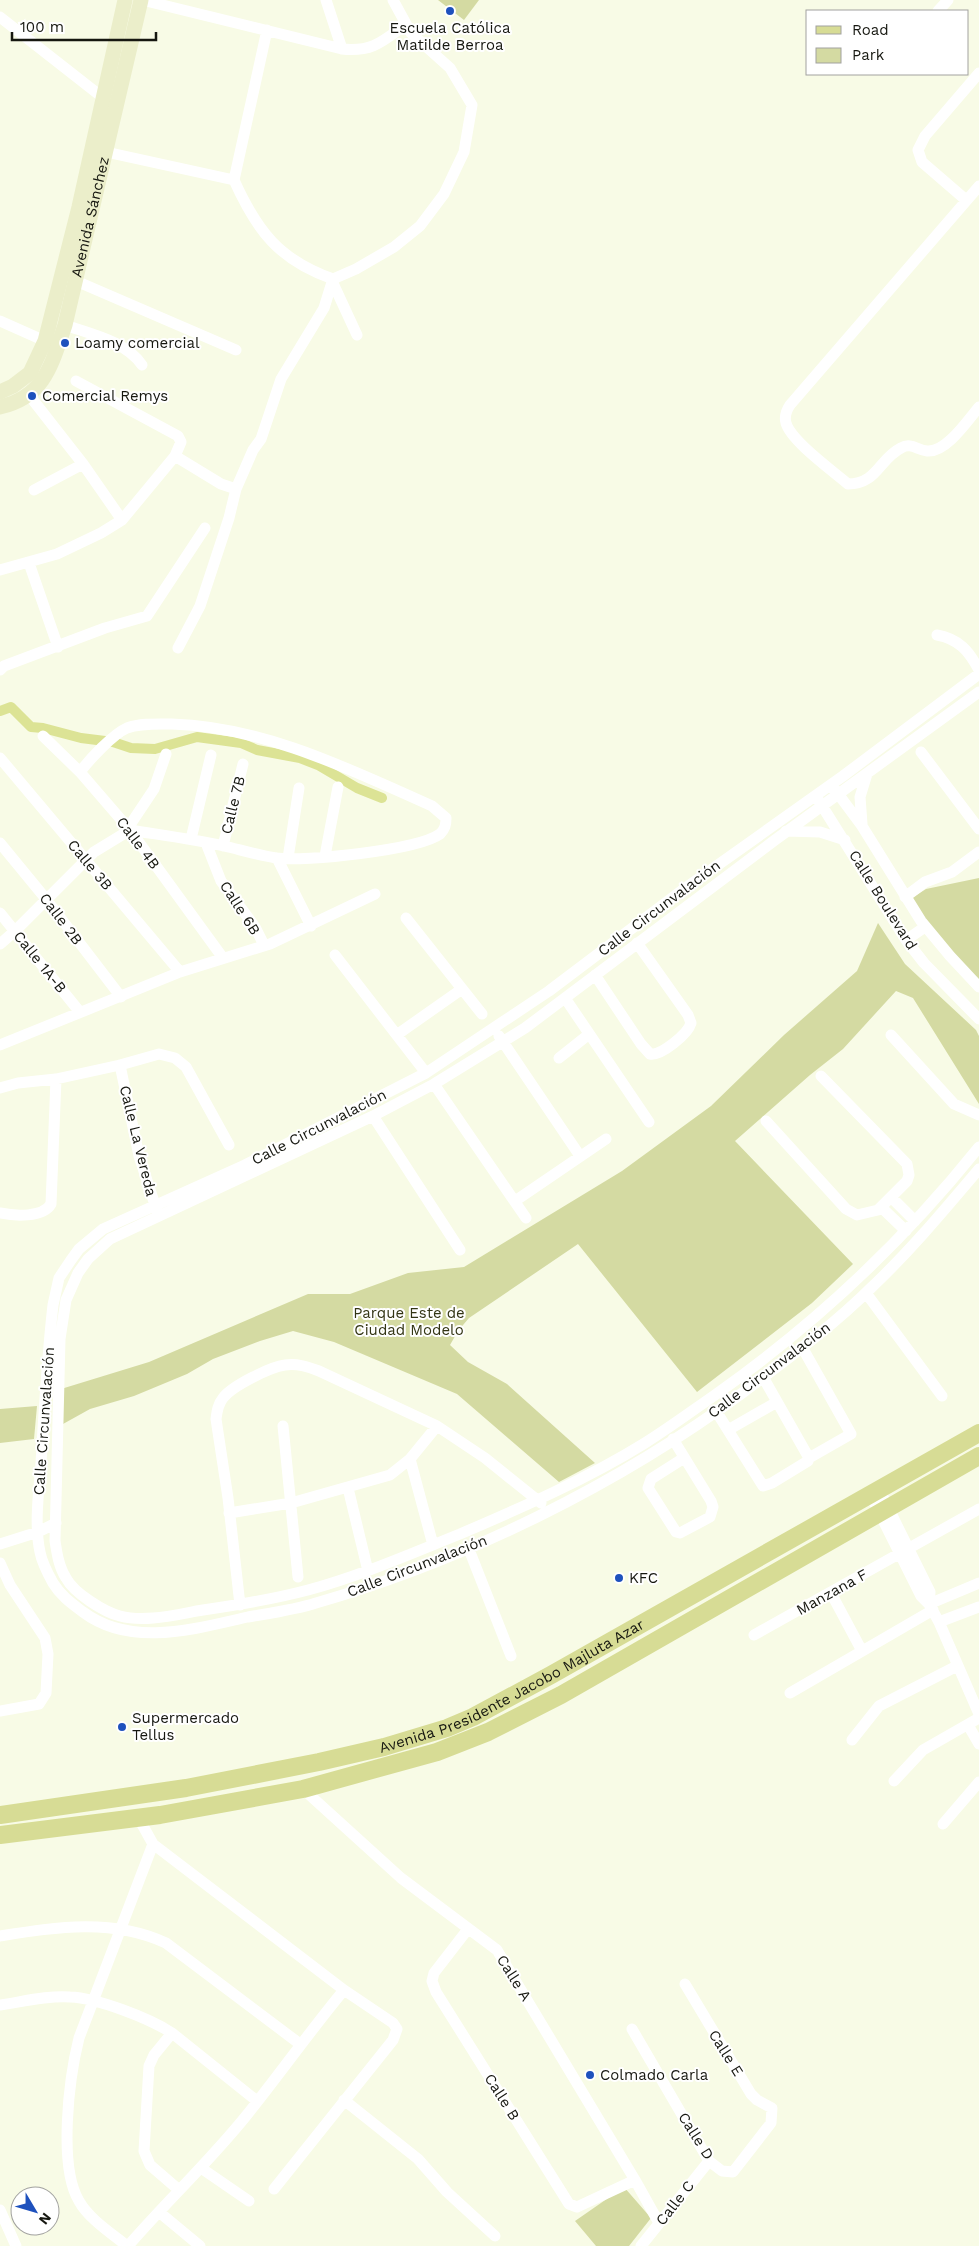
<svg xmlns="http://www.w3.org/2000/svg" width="979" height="2246" font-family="'Work Sans',sans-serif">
  <rect width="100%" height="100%" fill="#f8fbe6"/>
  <path fill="#d4daa2" d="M438,0h41l-15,20z
    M979,878v103l-72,-80 19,-12z
    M878,923l27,41 71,66 3,6v68l-66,-106 -17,-7 -53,58 -33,26 -75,66 118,123 -41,39 -115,89 -119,-148 -109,74 -11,13 -8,14 18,17 39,22 88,79 -36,19 -102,-88 -123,-52 -41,-11 -33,10 -47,18 -26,15 -53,22 -44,13 -27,15 -2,-35 88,-27 159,-68h42l58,-21 56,-6 158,-96 89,-65 73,-71 73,-64z
    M37,1406l-3,33 -34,4v-34z
    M624,2187l27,31 -22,28h-33l-21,-25z"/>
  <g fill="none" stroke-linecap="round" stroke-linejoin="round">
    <path stroke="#dce395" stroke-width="10" d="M0,711l11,-4 20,20 12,1 38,10 32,4 18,6 24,1 42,-12 44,6 16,7 43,8 18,7 39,23 25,10"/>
    <path stroke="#fff" stroke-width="11" d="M142,0l200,49c30,3 40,-7 63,-24
      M326,0l16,49
      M938,11l10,-11
      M0,17l102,80
      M106,152l128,28
      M234,180c23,51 45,80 99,99l23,-10 38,-22 26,-21 24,-32 20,-42 8,-47 -22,-37 -39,-35 -18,-33
      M234,180l33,-150
      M979,186l-189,219c-4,6 -6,11 -4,18 5,18 47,48 62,61 29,0 31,-25 53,-36 10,-6 16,2 26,3 19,2 41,-31 52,-44
      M966,200l-44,-38 -4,-12 7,-14 54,-63
      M76,281l160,69
      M332,281l25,54
      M0,321l45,20
      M65,325c25,9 61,16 77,40
      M29,395l54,69 39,56
      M175,456l46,28 15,5
      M34,490l49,-26
      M29,563l29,84
      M0,570l57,-16 44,-21 21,-13 53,-64 6,-14 -3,-6 -102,-55
      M937,635c22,4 32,16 42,35
      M178,648l22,-42 29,-88 7,-29 17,-39 8,-11 20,-60 43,-71 9,-29
      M0,670l4,-4 101,-38 42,-12 58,-88
      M979,674l-136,102 -159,113 -135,102 -123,82 -181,92 -142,64 -24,20 -8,11 -12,18 -6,27c-6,52 -9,105 -12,158 -2,28 -7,61 -1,89 2,11 8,22 13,31 8,13 18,20 30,29 48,36 111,17 165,5 23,-4 46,-7 68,-14 150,-43 303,-119 429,-212 44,-33 89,-66 128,-105 38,-36 72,-77 106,-117
      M979,692l-204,148 -250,188 -91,56 -61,32 -263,123 -22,20 -10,14 -12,27 -6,39 -5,202c2,13 4,26 11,37 8,15 38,34 54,38 26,7 58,-2 83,-6 35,-5 71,-11 105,-20 52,-14 102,-36 152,-56 63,-27 127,-55 185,-91 24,-15 47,-32 70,-48 99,-70 188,-153 264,-248
      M43,736l37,36 50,58 93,128
      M921,752l58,77
      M0,758l180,214
      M833,787l29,39 59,95 29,35 29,31
      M819,801l87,139 18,23 55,56
      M862,824l-2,-27 7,-23
      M128,828l26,-39 12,-35
      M786,831l34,1 25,8
      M191,839l20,-84
      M0,843l46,56 75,98
      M206,843l15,38 34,46 9,18
      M223,846l20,-82
      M325,856l13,-69
      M277,858l34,68
      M288,858l11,-70
      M905,897l20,-15 27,-10 27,-20
      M0,913l79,98
      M406,918l76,96
      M906,940l19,-13
      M0,944l15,-13 79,-79 36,-22c31,5 63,9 94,16 17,4 34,9 52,12 28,4 142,-8 164,-24 5,-5 6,-9 6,-16l-14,-12c-83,-37 -167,-79 -260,-82 -15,0 -31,-1 -45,4 -14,6 -38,32 -47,44
      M335,955l91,118
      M595,975l46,69 9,10c11,2 38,-20 41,-31l-3,-8 -51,-72
      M565,998l84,124
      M398,1034l64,-45
      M891,1035l63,69 25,11
      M499,1036l81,120
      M0,1045l180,-73 90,-28 105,-50
      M559,1058l29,-23
      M120,1065l19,91 18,55
      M434,1084l92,134
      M0,1088l18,-5 38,-4 64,-14 39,-11 16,4 11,9 43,78
      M373,1116l87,134
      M766,1121l80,88 11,6 21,-5 29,-29 2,-6 -2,-11 -86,-88
      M891,1197l24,24
      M515,1201l91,-62
      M881,1207l25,24
      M0,1213c14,3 43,5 51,-9l5,-125
      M866,1293l76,103
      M802,1347l49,87 -42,24
      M716,1411l47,75 9,-3 36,-22 1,-3 -46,-81
      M283,1426l15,151
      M728,1430l49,-28
      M673,1439l38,62 2,6 -3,10 -30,16 -4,-1 -28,-44 3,-9 33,-21
      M410,1459l23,86
      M348,1488l20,83
      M879,1489l51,103 -1,12
      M870,1494l51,102 8,8 10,18 40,92
      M229,1513l62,-10 99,-28 20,-16 27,-33
      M0,1544l38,-12 18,-9
      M468,1547l43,109
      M0,1563l10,22 35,53 3,16 -2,39 -7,11 -39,7
      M831,1593l31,58
      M929,1604l50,-21
      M240,1605l-12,-107 -12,-79c1,-8 2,-15 7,-21 9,-12 47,-31 62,-33 12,-2 23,2 34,6l118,55 48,32 56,45
      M939,1622l40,-15
      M754,1635l225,-126
      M790,1693l143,-83
      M968,1725l11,19
      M852,1740l27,-34 78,-40
      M894,1781l29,-31 56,-32
      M303,1789l98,89 96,72 138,230 24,43
      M138,1817l15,27 191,146 49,33 4,6 -4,11 -119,149
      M943,1824l36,-42
      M468,1929l-34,44 -2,8 4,11 133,212 8,3 58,-27
      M0,1936c57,-9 112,-18 166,7l134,101
      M0,2005c21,-3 49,-10 70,-8 27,1 79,21 102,36l85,68
      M632,2029l77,132 13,10 11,1 38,-49 1,-15 -15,-8 -6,-6 -66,-110
      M172,2033l-18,22 -5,11 -5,85 6,14 29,25
      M344,2100l74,59 29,33 48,44
      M201,2168l48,33
      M0,2210l16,36
      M159,2212l41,34
      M127,2246c-16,-13 -38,-27 -48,-45 -21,-35 -10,-123 0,-163l74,-194
      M128,2246c38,-44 81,-84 118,-130 33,-41 64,-85 98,-126
      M641,2246l68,-85"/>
    <g stroke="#ebeeca" stroke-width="15">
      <path d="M0,392l13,-6 17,-13 15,-32 34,-134 46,-207"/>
      <path id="s1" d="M0,407c45,-10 52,-44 65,-82l76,-325"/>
    </g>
    <g stroke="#d7dc95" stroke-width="18">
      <path id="s2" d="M0,1815l186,-27 133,-26 65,-15 63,-19 26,-11 78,-42 428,-242"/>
      <path d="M0,1835l160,-20 143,-26 134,-37 51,-20 73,-37 418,-239"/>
    </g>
  </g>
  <g fill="#1e51bd" stroke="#fff" stroke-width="2">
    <circle cx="450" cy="11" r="5"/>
    <circle cx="65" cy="343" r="5"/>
    <circle cx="32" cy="396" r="5"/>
    <circle cx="619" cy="1578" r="5"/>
    <circle cx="122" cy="1727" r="5"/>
    <circle cx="590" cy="2075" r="5"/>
  </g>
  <g text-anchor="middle" stroke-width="4" stroke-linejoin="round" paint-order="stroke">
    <g font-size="15" fill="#161710" stroke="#fff" text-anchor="start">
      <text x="450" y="33" text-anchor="middle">Escuela Católica<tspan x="450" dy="17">Matilde Berroa</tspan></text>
      <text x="75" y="348">Loamy comercial</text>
      <text x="42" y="401">Comercial Remys</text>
      <text x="629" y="1583">KFC</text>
      <text x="132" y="1723">Supermercado<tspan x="132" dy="17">Tellus</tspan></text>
      <text x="600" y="2080">Colmado Carla</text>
    </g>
    <g font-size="15" fill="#161710" stroke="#fff">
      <text dy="5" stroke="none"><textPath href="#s1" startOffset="222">Avenida Sánchez</textPath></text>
      <text transform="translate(233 805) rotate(-76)" y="5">Calle 7B</text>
      <text transform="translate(138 843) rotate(53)" y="5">Calle 4B</text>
      <text transform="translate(90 865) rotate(50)" y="5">Calle 3B</text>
      <text transform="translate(883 900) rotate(58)" y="5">Calle Boulevard</text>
      <text transform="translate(240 908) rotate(57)" y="5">Calle 6B</text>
      <text transform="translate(659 908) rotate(-37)" y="5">Calle Circunvalación</text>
      <text transform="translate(61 919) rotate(53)" y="5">Calle 2B</text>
      <text transform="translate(40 962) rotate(51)" y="5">Calle 1A-B</text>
      <text transform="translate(319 1127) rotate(-27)" y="5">Calle Circunvalación</text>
      <text transform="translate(138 1141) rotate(76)" y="5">Calle La Vereda</text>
      <text transform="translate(769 1370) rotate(-37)" y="5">Calle Circunvalación</text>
      <text transform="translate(44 1421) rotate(-86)" y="5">Calle Circunvalación</text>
      <text transform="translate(417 1566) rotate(-21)" y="5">Calle Circunvalación</text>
      <text transform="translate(832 1592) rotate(-29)" y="5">Manzana F</text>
      <text dy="5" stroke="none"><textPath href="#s2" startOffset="532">Avenida Presidente Jacobo Majluta Azar</textPath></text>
      <text transform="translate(514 1978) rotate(58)" y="5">Calle A</text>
      <text transform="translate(726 2053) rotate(58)" y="5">Calle E</text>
      <text transform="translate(502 2097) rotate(58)" y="5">Calle B</text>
      <text transform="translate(696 2136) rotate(58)" y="5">Calle D</text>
      <text transform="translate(675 2203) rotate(-52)" y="5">Calle C</text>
    </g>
    <g font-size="15" fill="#333514" stroke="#fff">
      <text x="409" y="1318">Parque Este de<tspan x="409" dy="17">Ciudad Modelo</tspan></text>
    </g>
  </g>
  <rect x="806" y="10" width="162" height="65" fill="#ffffff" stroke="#a2a29f"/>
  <rect x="816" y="26" width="25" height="8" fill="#d7dc95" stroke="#a2a29f"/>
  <text x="852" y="35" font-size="15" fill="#161710">Road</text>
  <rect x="816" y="48" width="25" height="15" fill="#d4daa2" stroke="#a2a29f"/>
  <text x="852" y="60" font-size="15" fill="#161710">Park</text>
  <g transform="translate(35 2211) rotate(128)"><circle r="24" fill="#ffffff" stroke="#a2a29f"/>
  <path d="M0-4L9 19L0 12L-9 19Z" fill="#1e51bd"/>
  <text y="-8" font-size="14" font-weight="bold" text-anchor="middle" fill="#161710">N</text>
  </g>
  <path d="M12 32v8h144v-8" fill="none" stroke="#161710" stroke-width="2.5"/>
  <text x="20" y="32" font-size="15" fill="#161710" stroke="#ffffff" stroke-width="4" paint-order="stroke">100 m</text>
</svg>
